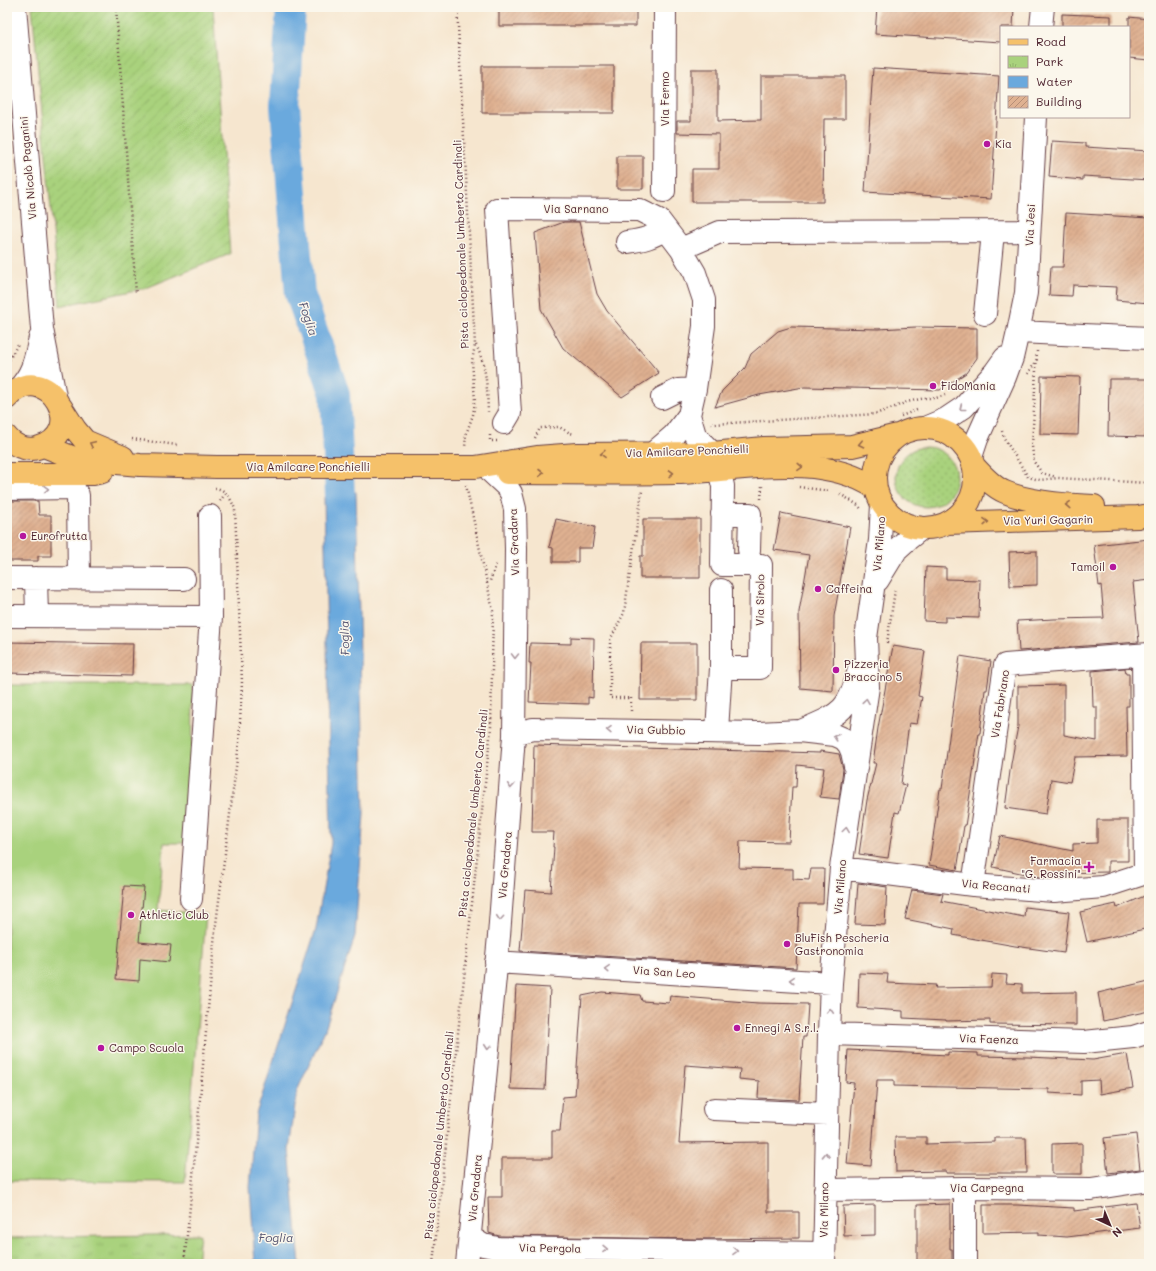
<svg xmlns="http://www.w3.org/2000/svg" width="1156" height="1271" font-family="Mali,sans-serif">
  <defs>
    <pattern id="grass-dots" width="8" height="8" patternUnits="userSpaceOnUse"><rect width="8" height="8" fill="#a9d27d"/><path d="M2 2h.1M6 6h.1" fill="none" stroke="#93b46c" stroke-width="1.8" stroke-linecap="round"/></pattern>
    <pattern id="park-tufts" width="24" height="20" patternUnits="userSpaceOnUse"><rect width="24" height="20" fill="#a9d27d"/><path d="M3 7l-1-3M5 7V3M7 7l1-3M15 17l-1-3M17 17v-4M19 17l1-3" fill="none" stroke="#93b46c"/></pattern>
    <pattern id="garden-furrows" width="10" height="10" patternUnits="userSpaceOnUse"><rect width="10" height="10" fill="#a9d27d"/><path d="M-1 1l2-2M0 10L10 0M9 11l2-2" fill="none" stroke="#93b46c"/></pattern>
    <pattern id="building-hatch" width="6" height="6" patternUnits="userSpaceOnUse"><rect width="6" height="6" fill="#dfb191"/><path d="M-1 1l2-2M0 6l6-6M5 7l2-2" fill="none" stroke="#b78f77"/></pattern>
  </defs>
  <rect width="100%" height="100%" fill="#fbf7ec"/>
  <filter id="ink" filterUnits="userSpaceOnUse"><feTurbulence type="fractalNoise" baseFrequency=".025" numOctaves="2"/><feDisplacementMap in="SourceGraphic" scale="8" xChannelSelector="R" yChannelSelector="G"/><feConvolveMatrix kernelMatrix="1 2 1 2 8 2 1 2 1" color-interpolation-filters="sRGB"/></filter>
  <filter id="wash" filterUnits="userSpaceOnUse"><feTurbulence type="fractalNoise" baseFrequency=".012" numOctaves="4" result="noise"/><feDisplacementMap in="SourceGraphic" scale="16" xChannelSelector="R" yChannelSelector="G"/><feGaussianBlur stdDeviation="0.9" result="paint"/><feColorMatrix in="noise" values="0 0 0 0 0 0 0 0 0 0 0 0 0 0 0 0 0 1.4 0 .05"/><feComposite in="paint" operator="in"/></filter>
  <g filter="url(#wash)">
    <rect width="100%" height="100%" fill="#f6e6cf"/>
    <path fill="url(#grass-dots)" stroke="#7a7854" d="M896 477a30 30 0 1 1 60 0a30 30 0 1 1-60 0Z"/>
    <path fill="url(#park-tufts)" stroke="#7a7854" d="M200,1234l-3,30h-190v-26z"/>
    <path fill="url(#garden-furrows)" stroke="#7a7854" d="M32,7h181l17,247 -84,34 -86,18z"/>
    <path fill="#a9d27d" stroke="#7a7854" d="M7,271l4,36h-4z
      M7,685h186l-1,111 -3,47h-25l-6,67 48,4 -21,268 -178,-1z"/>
    <path fill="#6ba9dd" stroke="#5a6484" d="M356,492l8,322 -9,122 -30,94 -28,61 -8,59 11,114h-45l-5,-77 6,-73 60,-185 15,-86 -7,-346z"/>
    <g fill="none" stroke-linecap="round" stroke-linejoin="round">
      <path stroke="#6ba9dd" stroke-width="30" d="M291,7l-6,99 15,188 35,100 7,142"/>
    </g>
    <g id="blocks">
      <path fill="url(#building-hatch)" d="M499,7h137v19h-137z
        M877,7h137l-1,20h-12v15l-126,-8z
        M1062,14l49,2v11h-49z
        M1129,17l20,2v41l-20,-2z
        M482,66h132v47h-132z
        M873,68l126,8 -8,123 -126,-7z
        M691,69h27v52l43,-1v-44h84v43h-21l-1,83h-131v-33h27v-35l-42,-1v-12h14z
        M1052,141l33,2v4l64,4v29l-66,-4v4l-34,-3z
        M617,156h26v33h-26z
        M1066,213l83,5v85l-33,-3 1,-13 -44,-2 -1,11 -23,-1 2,-28h12z
        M564,222h15l18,72 10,17 52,62 -37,24 -59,-49 -22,-39 -6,-76z
        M791,327l87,2 38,-2 61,1v30l-11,15 -26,17 -136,-3 -45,8 -44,12 7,-16 23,-23 6,-14 27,-23z
        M1041,376l39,1 -2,58 -38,-1z
        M1109,379h40v58l-41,-1z
        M7,501h31l1,14h12v41h-13v5h-31z
        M781,513l69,14 -16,89 -1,75 -33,-3 -1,-76 10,-57 -35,-5z
        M556,519l39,8 -3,21h-14v14h-25v-14l-4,-1z
        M643,519h57v59h-60v-22h3z
        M1149,539v41l-16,2 6,60 -120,9 -2,-30 37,-2 50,-1 -3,-33 -2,1 -5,-41z
        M1037,551v34l-27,1 -1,-34z
        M926,567l20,1v11l34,1 -1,38 -34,-1v5l-21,-1z
        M571,637l23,1 -1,60 -5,-1v7l-59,-2 2,-39h-2l1,-20 41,1z
        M7,642l126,2 -1,32 -125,-3z
        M641,643h56v57h-57z
        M893,646l32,5 -7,45 4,1 -5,27 -8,-1 -8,61 5,1 -7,28 -4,-1 -7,46 -29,-4 8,-54 9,-37h-3l5,-35z
        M960,656l31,5 -4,29h-2l-5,43h-1l-9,61 -5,32h-1l-7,44 -28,-5 11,-76h2z
        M1125,668l1,6h3v32h-3l1,50 -52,1 -5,25 -19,-3 -5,35 -41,-6 6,-44 7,-38v-40l46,-1v50l33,6v-34h-4l-1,-36z
        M534,745l286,8v-2l19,3 4,15 -4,30 -19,-2 4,-29 -27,-3 -1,22h-4l-3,55 -49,-1 -1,27 54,1v10l16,1 2,-11h13l-1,35h-24l-3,64 -276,-17 5,-61 26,2 3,-45h-1l1,-15h-22z
        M1097,820h31v41h-20v11l-55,1 -1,5h-9l-50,-11 7,-31 73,15v-7l24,-1z
        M858,883l29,4 -2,38 -30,-1z
        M124,886l20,1 -5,55 32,3 -2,17 -29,-3 -1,22 -23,-2z
        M912,890l31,4 -2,7 83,16 1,-10 44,5 -5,41 -49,-7 -62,-11 1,-6 -49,-10z
        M1149,894v34l-62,14 -7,-30 36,-8 1,4z
        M859,973l29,1 -1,9 49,2 -1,3 56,-1 1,-13 15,1 -1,8 16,1v9l54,-1v33l-86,-1v-4l-44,1v-1l-43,-2v-7l-45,-3z
        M1149,981v30l-46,10 -5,-28z
        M516,986l34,2 -5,102 -35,-1z
        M602,992l38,3 2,6 27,2 1,-7 88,7 50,1 -2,33h-3l-4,63 -41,-2 1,-17 -20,-2 1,-10 -55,-4 -6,78 89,-1v70h31v26l-105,1 -195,-3 -10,-3 -1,-36h14v-39h50v-27h8l3,-34 12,-1 7,-100z
        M848,1050l100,5v-3l30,1v3l50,1 65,3 34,-6 6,34 -33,6 -1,-14 -18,1v14l-32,-2v-4l-155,-3v-6h-17l-6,86 -24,-2 7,-81 -8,-1z
        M1136,1134l4,35 -32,4 -4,-35z
        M895,1137h31v7l69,-2v-4h31l1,35h-81v-2l-50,1z
        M1082,1143v31h-30v-30z
        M1136,1203l4,25 -73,9 -28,-2v-3l-56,1v-28h35l56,3v3z
        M950,1204v45h2v15h-35v-59z
        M875,1205v30l-31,1 -1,-30z"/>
    </g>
  </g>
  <g filter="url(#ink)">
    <use href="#blocks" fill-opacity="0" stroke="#643d44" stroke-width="1"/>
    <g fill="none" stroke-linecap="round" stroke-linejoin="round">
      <defs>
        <path id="minor" d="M15,7l27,322 13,67
          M1041,27l2,-20
          M664,191l1,-184
          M627,242c17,-2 25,-5 39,-13
          M681,249l39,-17 309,-1
          M985,314l8,-82
          M1018,332l131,6
          M19,388c15,-16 16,-30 21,-50
          M662,398l16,-8 17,-1
          M689,415l6,20 17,18
          M504,423l6,-10 -13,-204 142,1 20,10 22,29 14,24 9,27v26l-9,63 -6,26 -15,20 -22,19
          M927,427l19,-8 18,-12 31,-35 10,-14
          M971,457l6,-18 28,-62 7,-19 6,-26 8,-39 10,-176
          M7,489l66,-1 5,7 1,84
          M722,514h28l-1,36
          M7,578l177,1
          M36,578l1,38
          M878,580l19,-31 11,-10 14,-11
          M7,616l204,1
          M1143,655l2,219
          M721,668v-78
          M717,731l4,-63h39l1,-103h-39l1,-79 -4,-16
          M801,731c39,-17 48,-19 58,-62
          M514,736l6,-4 13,-3 226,4 40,-2 36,4 9,4 5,6 3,7 3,14
          M841,868l132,17 81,6 49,-4 46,-15
          M973,885l32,-220 144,-11
          M191,899l20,-282 -1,-101
          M496,962l335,21
          M829,1034l255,8 49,-5 16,-5
          M714,1109l113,5
          M825,1190l140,-2 126,1 58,-9
          M470,1237l13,8 15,3 325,5
          M467,1264l32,-328 15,-200 2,-187 -1,-40 -4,-16 -4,-6 -15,-14
          M824,1264l5,-230 2,-51 10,-115 27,-181 -2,-49 14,-98 2,-35
          M965,1264v-76"/>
        <path id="major" d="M7,398c39,-43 85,36 30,50 -11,3 -23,-2 -30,-11
          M61,407l14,22 10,12 38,16
          M875 478a50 50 0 1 1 100 0a50 50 0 1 1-100 0Z
          M44,446l30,12 20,3 46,4 77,2
          M974,466c9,10 19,21 31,26 25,11 62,13 89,14
          M475,467l62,-10 40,-3 135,-1 52,-5 88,-2 46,-11
          M507,473c57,0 113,1 170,0 62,-2 144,-22 198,15
          M7,474h86l9,-2
          M947,523l191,-6 11,-2"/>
      </defs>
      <use href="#minor" stroke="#643d44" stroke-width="24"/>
      <use href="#major" stroke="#643d44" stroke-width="24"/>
      <path stroke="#643d44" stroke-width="2.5" stroke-dasharray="1 3" stroke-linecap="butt" d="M116,7l20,287
        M457,7l18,338 -3,16 3,40 -2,14 -7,19 -1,14
        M476,345c11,22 11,43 12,67
        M1037,351l-5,95 2,16 8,11 14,4
        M7,363l11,-19
        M1028,374l9,-15
        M901,416l16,-6
        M712,423l2,1 161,-10 15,-5 17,-7 18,-4h11l9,-3
        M1002,431l2,7 24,39 12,3 18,-2 91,5
        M490,435v6h7
        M535,438l5,-10 19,-1 11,6 4,1
        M132,439l45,6
        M799,487l31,4
        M840,494l18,11 4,5
        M761,499l1,-13
        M220,501l6,-8
        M487,583l3,-2 6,-17
        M887,643l8,-53
        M631,711v-13h-21v-58l14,-27 18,-122
        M184,1264l8,-77 23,-255 24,-189 3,-61 -7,-173c-4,-10 -9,-20 -20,-21
        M433,1264l58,-536 2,-117 -27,-126"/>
      <use href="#minor" stroke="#fff" stroke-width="22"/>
      <use href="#major" stroke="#f5c16b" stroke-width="22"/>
      <defs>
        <path id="major-bridge" d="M217,467h258"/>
      </defs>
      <use href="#major-bridge" stroke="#643d44" stroke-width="24" stroke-linecap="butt"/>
      <use href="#major-bridge" stroke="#f5c16b" stroke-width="22"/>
    </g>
    <defs><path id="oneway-chevron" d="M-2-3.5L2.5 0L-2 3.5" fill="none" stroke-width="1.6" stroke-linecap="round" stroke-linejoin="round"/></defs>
    <g stroke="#ae9aa0">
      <use href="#oneway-chevron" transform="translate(962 408) rotate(141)"/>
      <use href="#oneway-chevron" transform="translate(46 489) rotate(-1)"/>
      <use href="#oneway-chevron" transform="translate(515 656) rotate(91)"/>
      <use href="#oneway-chevron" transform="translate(866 701) rotate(-81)"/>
      <use href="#oneway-chevron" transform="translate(609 730) rotate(-179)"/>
      <use href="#oneway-chevron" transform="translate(836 737) rotate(-162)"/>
      <use href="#oneway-chevron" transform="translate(511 786) rotate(94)"/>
      <use href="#oneway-chevron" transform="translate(846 830) rotate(-82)"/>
      <use href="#oneway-chevron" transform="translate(500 918) rotate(95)"/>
      <use href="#oneway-chevron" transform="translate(607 969) rotate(-176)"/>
      <use href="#oneway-chevron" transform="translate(792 980) rotate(-176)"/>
      <use href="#oneway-chevron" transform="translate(830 1011) rotate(-87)"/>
      <use href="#oneway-chevron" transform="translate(488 1047) rotate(95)"/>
      <use href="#oneway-chevron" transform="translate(826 1155) rotate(-88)"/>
      <use href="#oneway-chevron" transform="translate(605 1249) rotate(1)"/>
      <use href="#oneway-chevron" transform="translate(735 1251) rotate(1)"/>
    </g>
    <g stroke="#976848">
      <use href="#oneway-chevron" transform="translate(92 444) rotate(-155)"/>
      <use href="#oneway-chevron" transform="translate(861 444) rotate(167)"/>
      <use href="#oneway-chevron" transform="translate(603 454) rotate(179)"/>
      <use href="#oneway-chevron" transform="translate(800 467) rotate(3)"/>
      <use href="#oneway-chevron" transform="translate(541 473)"/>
      <use href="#oneway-chevron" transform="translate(671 473) rotate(-1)"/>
      <use href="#oneway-chevron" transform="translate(1068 505) rotate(-177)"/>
      <use href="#oneway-chevron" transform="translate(986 522) rotate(-2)"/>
    </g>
  </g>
  <g fill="#b5179e" stroke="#fbf7ec" stroke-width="1.5">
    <circle cx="987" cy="144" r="4"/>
    <circle cx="933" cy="386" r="4"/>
    <circle cx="23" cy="536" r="4"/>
    <circle cx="1113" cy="567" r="4"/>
    <circle cx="818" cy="589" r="4"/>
    <circle cx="836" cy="670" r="4"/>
    <path d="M1087 861h4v4h4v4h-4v4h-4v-4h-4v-4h4z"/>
    <circle cx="131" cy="915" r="4"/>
    <circle cx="787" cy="944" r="4"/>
    <circle cx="737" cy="1028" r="4"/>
    <circle cx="101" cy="1048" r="4"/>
  </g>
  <g text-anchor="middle" stroke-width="3" stroke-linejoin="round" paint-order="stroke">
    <g font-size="11" fill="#4a1f2b" stroke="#fbf7ec">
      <text transform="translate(665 99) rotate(-90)" y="4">Via Fermo</text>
      <text transform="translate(28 168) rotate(-95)" y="4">Via Nicolò Paganini</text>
      <text x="576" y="213">Via Sarnano</text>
      <text transform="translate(1030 225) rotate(-87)" y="4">Via Jesi</text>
      <text transform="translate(461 244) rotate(-92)" y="4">Pista ciclopedonale Umberto Cardinali</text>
      <text transform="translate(687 451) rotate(-2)" y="4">Via Amilcare Ponchielli</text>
      <text x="308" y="471">Via Amilcare Ponchielli</text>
      <text transform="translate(1048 520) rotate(-1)" y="4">Via Yuri Gagarin</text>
      <text transform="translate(514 542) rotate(-92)" y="4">Via Gradara</text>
      <text transform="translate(879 544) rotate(-85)" y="4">Via Milano</text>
      <text transform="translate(760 600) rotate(-89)" y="4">Via Sirolo</text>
      <text transform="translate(1000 704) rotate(-81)" y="4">Via Fabriano</text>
      <text transform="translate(656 730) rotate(1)" y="4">Via Gubbio</text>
      <text transform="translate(473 813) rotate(-84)" y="4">Pista ciclopedonale Umberto Cardinali</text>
      <text transform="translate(505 865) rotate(-85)" y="4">Via Gradara</text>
      <text transform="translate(996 886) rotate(5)" y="4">Via Recanati</text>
      <text transform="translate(840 887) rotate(-85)" y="4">Via Milano</text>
      <text transform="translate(664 972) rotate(4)" y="4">Via San Leo</text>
      <text transform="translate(989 1039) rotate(2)" y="4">Via Faenza</text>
      <text transform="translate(439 1135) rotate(-84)" y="4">Pista ciclopedonale Umberto Cardinali</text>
      <text transform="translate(475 1188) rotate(-85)" y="4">Via Gradara</text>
      <text x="987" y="1192">Via Carpegna</text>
      <text transform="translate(824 1210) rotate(-89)" y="4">Via Milano</text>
      <text transform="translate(550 1248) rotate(1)" y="4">Via Pergola</text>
    </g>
    <g font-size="11" fill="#4a1f2b" stroke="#fbf7ec" text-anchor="start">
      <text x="995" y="148">Kia</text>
      <text x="941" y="390">FidoMania</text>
      <text x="31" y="540">Eurofrutta</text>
      <text x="1105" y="571" text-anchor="end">Tamoil</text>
      <text x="826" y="593">Caffeina</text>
      <text x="844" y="668">Pizzeria<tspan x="844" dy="13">Braccino 5</tspan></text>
      <text x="1081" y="865" text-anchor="end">Farmacia<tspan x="1081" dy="13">"G. Rossini"</tspan></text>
      <text x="139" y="919">Athletic Club</text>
      <text x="795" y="942">BluFish Pescheria<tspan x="795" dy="13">Gastronomia</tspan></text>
      <text x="745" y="1032">Ennegi A S.r.l.</text>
      <text x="109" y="1052">Campo Scuola</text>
    </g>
    <g font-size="12" font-style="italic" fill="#575672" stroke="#fbf7ec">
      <text transform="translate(308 319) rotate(71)" y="4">Foglia</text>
      <text transform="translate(345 638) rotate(-92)" y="4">Foglia</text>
      <text x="276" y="1242">Foglia</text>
    </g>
  </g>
  <rect width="1156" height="1271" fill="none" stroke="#fbf7ec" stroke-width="24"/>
  <rect x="1000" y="26" width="130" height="92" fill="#fbf7ec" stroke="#b4a19f"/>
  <rect x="1008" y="39" width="20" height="6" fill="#f5c16b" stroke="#b4a19f"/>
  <text x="1036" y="46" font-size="12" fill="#4a1f2b">Road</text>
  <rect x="1008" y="56" width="20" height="12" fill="url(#park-tufts)" stroke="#b4a19f"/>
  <text x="1036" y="66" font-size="12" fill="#4a1f2b">Park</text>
  <rect x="1008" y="76" width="20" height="12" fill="#6ba9dd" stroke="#b4a19f"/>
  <text x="1036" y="86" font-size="12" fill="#4a1f2b">Water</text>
  <rect x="1008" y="96" width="20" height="12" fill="url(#building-hatch)" stroke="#b4a19f"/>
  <text x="1036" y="106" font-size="12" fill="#4a1f2b">Building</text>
  <g transform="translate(1110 1225) rotate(136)" stroke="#fbf7ec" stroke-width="3" paint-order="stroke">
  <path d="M0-3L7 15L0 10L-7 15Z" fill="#4a1f2b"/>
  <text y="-6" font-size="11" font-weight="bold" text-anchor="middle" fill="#4a1f2b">N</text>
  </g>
</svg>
